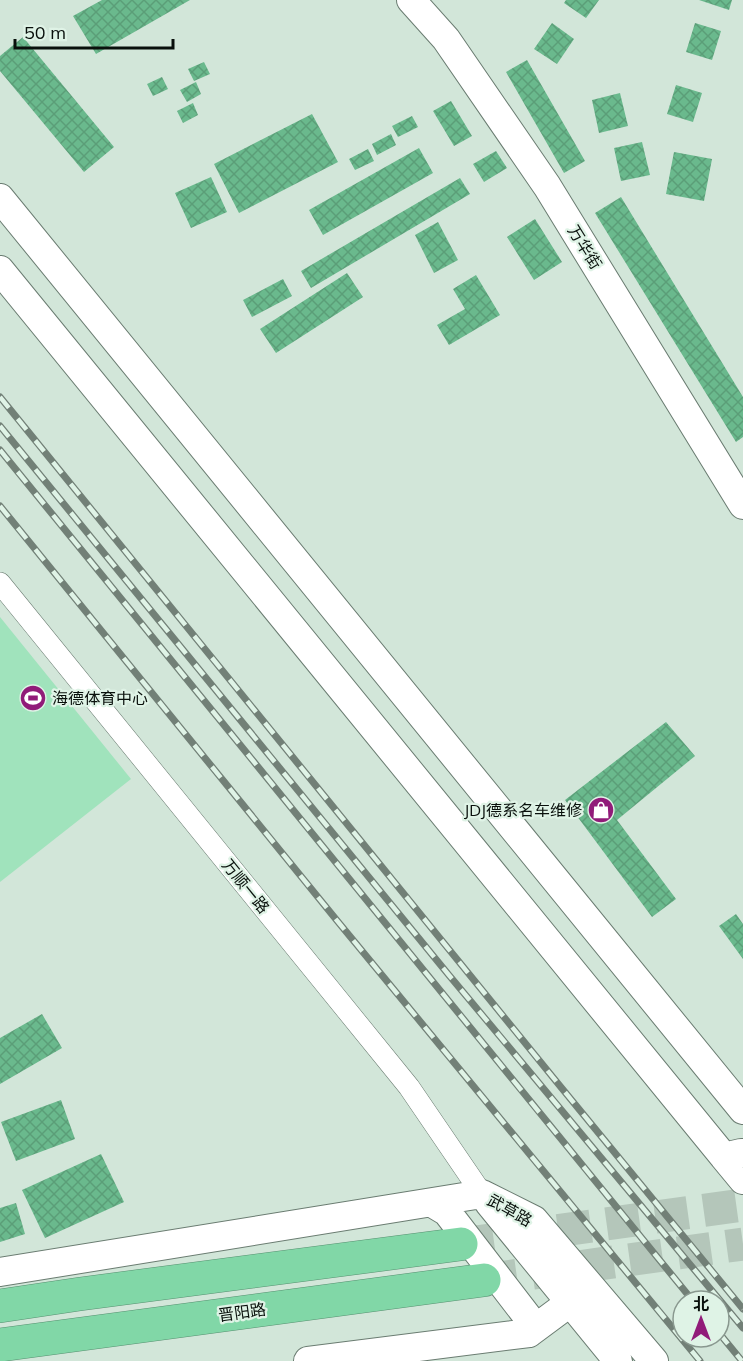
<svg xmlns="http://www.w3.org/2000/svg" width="743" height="1361" font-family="Mulish,'Noto Sans SC',sans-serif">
  <defs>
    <pattern id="building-cross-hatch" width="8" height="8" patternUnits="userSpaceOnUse" patternTransform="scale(1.5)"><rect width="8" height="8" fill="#6ab98d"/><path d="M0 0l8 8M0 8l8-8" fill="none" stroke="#5b9e78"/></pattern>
  </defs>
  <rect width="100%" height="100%" fill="#d2e6d9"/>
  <path fill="#a0e3bc" d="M0,617l131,162 -131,103z"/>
  <path fill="url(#building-cross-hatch)" d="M102,0h88l-94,54 -23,-38z
    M566,0h33l-13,18 -22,-15z
    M699,0h33l-3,10z
    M552,23l22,16 -17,25 -23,-15z
    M695,23l26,8 -9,29 -26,-8z
    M23,37l91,110 -30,25 -84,-101v-15z
    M527,60l58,101 -21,12 -58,-101z
    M204,62l6,12 -16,7 -6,-12z
    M162,77l6,12 -15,7 -6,-12z
    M196,82l5,12 -14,8 -7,-12z
    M676,85l26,8 -9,29 -26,-8z
    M620,93l8,33 -29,7 -7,-33z
    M451,101l21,35 -18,10 -21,-35z
    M193,103l5,12 -15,8 -6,-12z
    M312,114l26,48 -99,51 -25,-49z
    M412,116l6,11 -20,10 -6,-11z
    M391,134l5,11 -19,10 -5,-11z
    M642,142l8,33 -29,6 -7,-33z
    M419,148l14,25 -110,62 -14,-25z
    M368,149l6,12 -19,9 -6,-11z
    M496,151l11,17 -23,14 -11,-18z
    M674,152l38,7 -8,42 -38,-7z
    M211,177l16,35 -36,16 -16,-35z
    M460,178l10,16 -159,94 -10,-17z
    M621,197l122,200v40l-7,5 -141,-229z
    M535,219l27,43 -28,18 -27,-43z
    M438,222l20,38 -24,13 -19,-38z
    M347,273l16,24 -87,56 -16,-24z
    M476,275l24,40 -51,30 -12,-20 28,-16 -12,-20z
    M283,279l9,17 -40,21 -9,-17z
    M666,722l29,34 -78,64 59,79 -24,18 -87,-117z
    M736,914l7,10v35l-24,-33z
    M42,1014l20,34 -62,36v-46z
    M61,1100l14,39 -59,22 -15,-39z
    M101,1154l23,48 -79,36 -23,-48z
    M16,1203l9,31 -25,8v-34z"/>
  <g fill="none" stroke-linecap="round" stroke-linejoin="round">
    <path stroke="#b4c6ba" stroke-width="33" stroke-dasharray="33 16" stroke-linecap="butt" d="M461,1244l282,-39
      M484,1280l259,-36"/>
    <defs>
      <path id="street" d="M0,583l409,504 73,107"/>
      <path id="secondary" d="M411,0l35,39 101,147 196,319
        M0,198l743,912
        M0,270l724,887
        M741,1153l-17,4 19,23
        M482,1194l52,26 120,141
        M432,1203l15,9 83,108 -1,13
        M489,1203l129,158
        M0,1272l482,-78
        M308,1361l221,-28 62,-46"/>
      <path id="highway" d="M0,1306l80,-12 381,-50
        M0,1345l484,-65"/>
    </defs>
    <use href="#street" stroke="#6a7c71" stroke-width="22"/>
    <use href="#secondary" stroke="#6a7c71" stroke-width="30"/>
    <use href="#highway" stroke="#579171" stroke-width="34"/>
    <use href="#street" stroke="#fff" stroke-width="21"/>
    <use href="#secondary" stroke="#fff" stroke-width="28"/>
    <use href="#highway" stroke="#81d7a7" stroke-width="33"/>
    <defs>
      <path id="rail" d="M0,397l560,689 183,223
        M0,426l448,548 295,354
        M0,450l693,851
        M0,506l339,417 361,438
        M719,1333l23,28"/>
    </defs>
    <use href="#rail" stroke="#728077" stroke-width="7"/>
    <use href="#rail" stroke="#dff3e6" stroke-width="4.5" stroke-dasharray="14" stroke-linecap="butt"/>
  </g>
  <defs>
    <symbol id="stadium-disc" viewBox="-11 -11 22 22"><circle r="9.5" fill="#911b79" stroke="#dff3e6"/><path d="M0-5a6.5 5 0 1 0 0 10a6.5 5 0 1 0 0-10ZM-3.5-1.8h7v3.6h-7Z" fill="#fff"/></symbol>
    <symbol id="shop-disc" viewBox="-11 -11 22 22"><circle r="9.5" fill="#911b79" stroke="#dff3e6"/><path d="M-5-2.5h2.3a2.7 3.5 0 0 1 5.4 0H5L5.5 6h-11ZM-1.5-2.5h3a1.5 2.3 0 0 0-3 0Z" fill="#fff"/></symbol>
  </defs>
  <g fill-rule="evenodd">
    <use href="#stadium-disc" x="18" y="683" width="30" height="30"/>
    <use href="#shop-disc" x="586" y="795" width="30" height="30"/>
  </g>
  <g text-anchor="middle" stroke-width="4.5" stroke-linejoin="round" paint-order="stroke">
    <g font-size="16" fill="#09100c" stroke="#dff3e6">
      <text transform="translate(585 247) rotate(58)" y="6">万华街</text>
      <text transform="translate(246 886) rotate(51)" y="6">万顺一路</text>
      <text transform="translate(510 1210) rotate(29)" y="6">武草路</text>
      <text transform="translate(242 1312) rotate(-8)" y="6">晋阳路</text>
    </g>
    <g font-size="16" fill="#09100c" stroke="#dff3e6" text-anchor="start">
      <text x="52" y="704">海德体育中心</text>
      <text x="582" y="816" text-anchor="end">JDJ德系名车维修</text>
    </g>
  </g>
  <g transform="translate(701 1319)"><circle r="28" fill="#dff3e6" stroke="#89988f" stroke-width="1.5"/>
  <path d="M0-4.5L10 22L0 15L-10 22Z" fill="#911b79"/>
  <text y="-9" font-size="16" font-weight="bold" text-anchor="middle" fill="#09100c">北</text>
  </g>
  <path d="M15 39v9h158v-9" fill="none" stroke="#09100c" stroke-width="3"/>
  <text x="24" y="39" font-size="18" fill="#09100c" stroke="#dff3e6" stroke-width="4.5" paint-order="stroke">50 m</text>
</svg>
